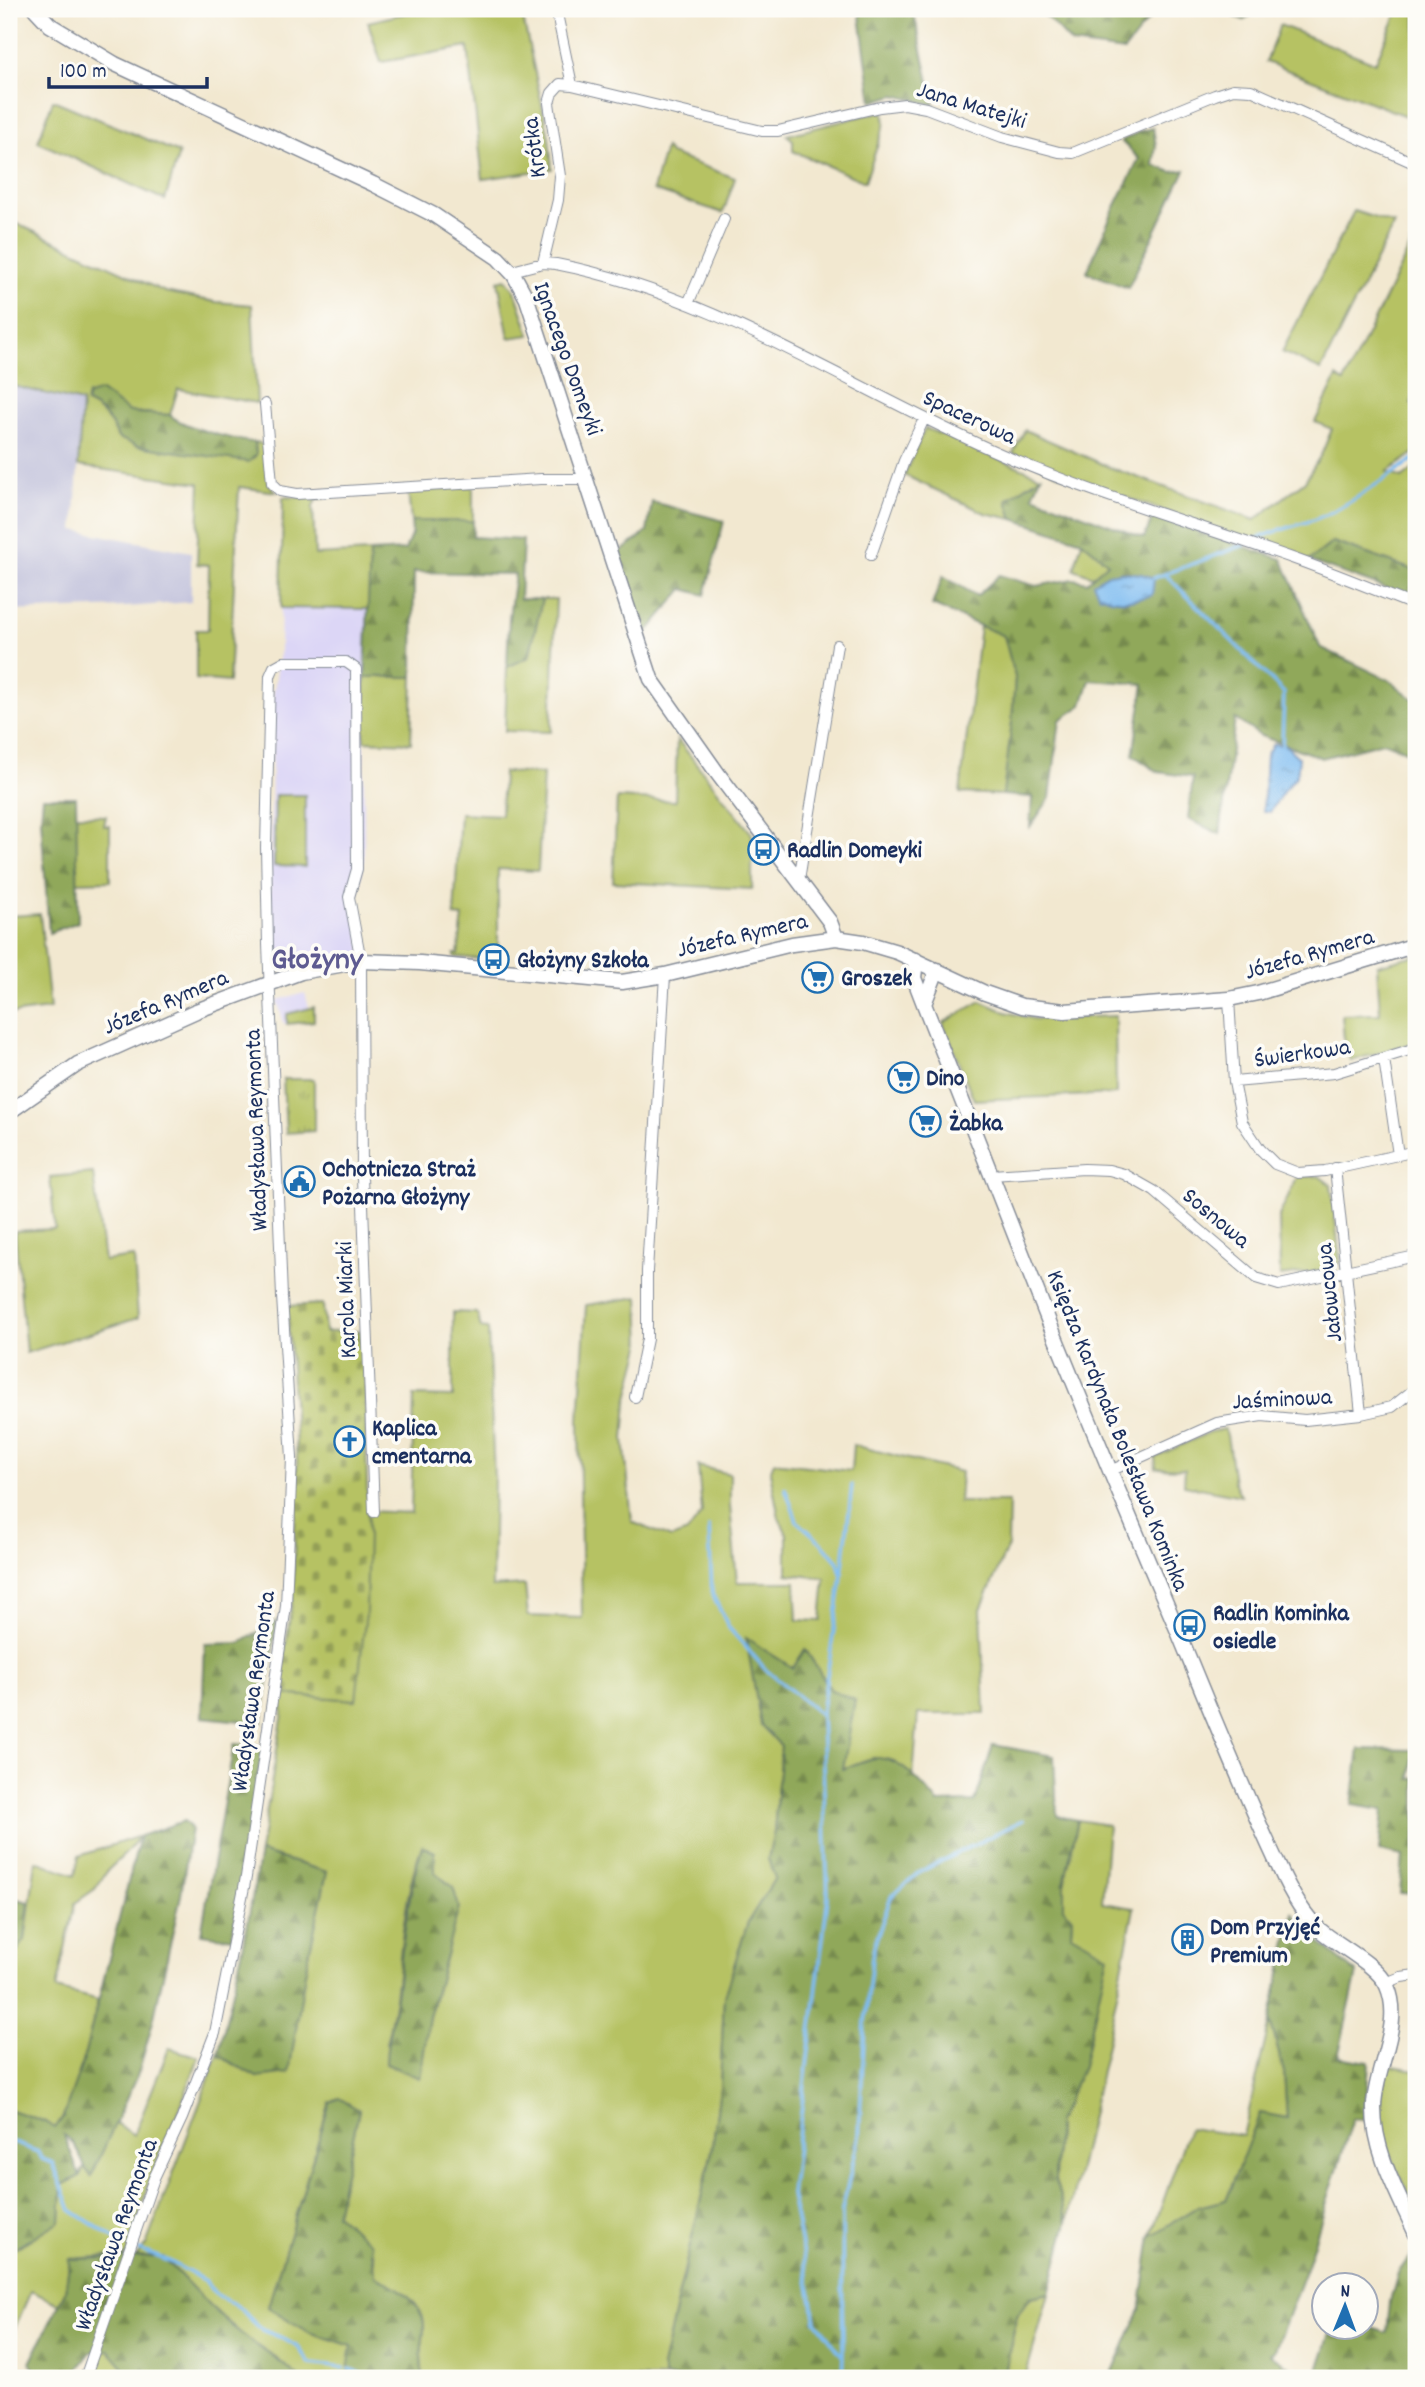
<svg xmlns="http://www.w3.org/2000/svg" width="1425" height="2387" font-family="Dekko,sans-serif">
  <defs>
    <pattern id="forest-firs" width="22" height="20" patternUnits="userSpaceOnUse" patternTransform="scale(1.75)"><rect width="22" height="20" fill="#90a85a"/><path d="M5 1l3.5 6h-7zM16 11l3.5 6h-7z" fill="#75894e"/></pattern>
    <pattern id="cemetery-stones" width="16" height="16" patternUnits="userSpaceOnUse" patternTransform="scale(1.75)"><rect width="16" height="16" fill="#b6c264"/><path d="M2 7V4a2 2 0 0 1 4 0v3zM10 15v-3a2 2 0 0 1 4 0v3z" fill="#939e56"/></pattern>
    <pattern id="park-tufts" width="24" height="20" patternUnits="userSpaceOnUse" patternTransform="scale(1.75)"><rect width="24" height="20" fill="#b6c264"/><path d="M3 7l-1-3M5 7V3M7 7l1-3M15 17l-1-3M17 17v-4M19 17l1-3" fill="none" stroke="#939e56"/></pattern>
    <pattern id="water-ripples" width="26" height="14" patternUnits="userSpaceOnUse" patternTransform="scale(1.75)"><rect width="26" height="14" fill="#7ebcf1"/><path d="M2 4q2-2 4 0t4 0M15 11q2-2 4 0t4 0" fill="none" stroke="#6699c6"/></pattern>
  </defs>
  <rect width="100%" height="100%" fill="#fdfcf7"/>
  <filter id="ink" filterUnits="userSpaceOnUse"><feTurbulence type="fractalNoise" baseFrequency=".0143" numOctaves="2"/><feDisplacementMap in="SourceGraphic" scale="14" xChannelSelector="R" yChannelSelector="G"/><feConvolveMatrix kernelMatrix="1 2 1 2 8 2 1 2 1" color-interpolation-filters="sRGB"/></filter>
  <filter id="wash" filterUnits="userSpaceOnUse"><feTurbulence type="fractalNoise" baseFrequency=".00686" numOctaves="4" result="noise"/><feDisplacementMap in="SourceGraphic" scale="28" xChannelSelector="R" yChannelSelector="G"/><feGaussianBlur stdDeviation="1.57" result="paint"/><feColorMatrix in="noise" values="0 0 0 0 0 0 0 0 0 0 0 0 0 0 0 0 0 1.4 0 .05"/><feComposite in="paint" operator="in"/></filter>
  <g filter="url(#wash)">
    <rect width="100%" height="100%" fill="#f2e8d0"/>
    <path fill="#dcd6f6" d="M281,608l88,1 -5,103v150l-8,43 6,49 -89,18 -3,-75 3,-200 7,-46z
      M305,993l4,15 5,-1v14l-30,3 -7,-24z"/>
    <path fill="#c2c2dc" d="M9,385l73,17 -8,128 117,22v50l-65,5 -117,4z"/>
    <path fill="#b6c264" stroke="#687861" stroke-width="2" fill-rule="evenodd" d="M424,9h97l28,128 3,32 -69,10 -15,-132 -87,15 -13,-40z
      M1399,9h17v111l-150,-58 14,-37 95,38z
      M53,100l126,53 -14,47 -127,-58z
      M883,111l2,12 -20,59 -72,-31v-11l-6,-5z
      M665,148l5,6 65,24 -12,35 -70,-23z
      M1354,211l40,13 -73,146 -39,-18z
      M9,220l156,72 51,10 36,3 5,98 -79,-14 -8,26 -41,-3 -13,-9h-30c16,7 26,19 32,35l138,17 -1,-13 5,1 3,4 6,37 7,8 -37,-5 -10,195 -33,-3v-49h12l1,-65 -12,-1 3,-81 -122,-17 4,-64 -73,-17z
      M1416,235v157l-5,12 5,2v46l-29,20 15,6 14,-11v104l-83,-29 -24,19 -248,-86 -48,-22 12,-23 84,37 146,53 50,-39 17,-28 10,-24 -17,-7 22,-45 7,5z
      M506,279l9,12 15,44 -21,3 -11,-57z
      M925,428l116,48 -34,24 6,19 -28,-6 -81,-38z
      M473,486v35h-62l-3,-29z
      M283,497l43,1 -10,2 -3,6 2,49 55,-3 -1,57 -88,-1z
      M1082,541l27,22 -16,13 -19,-7z
      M542,599h14l-5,133 -46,-1 2,-64 22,-10z
      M980,626l24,9 11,42 -3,45 -9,73 -43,-2z
      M365,677h48l-2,66 -47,-2z
      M677,739l75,95v55l-139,-7 4,-84 58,3z
      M503,772l40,2 -5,97 -40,-2v91l-44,-3v-3h4l5,-37 -9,-1 6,-103 41,2z
      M275,795h30v72l-31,-1z
      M75,815l31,1 -2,10h6v55l-33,1z
      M40,914l10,95 -41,5v-98z
      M1416,955v87l-65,19 -7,-22 -2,-24 38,-1 -3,-49z
      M981,1001l25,11 28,7 81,-3 1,78 -142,6 -31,-77z
      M93,1173l11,88 30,-4 4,61 -112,35 -11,-122 40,-2 -5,-52z
      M1319,1176l12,9 9,74 -3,6 -15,6 -42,5 -1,-60 18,-39z
      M639,1297l2,49 -14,56 -3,37 8,83 39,16 17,-6 14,-19 -4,-47 32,8v32l7,76h58l2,38 24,1 4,-43 -38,-4v-40l-8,-16 -9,-46 4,-10 77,9 2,-26 108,27 -2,30h50l-1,44 -27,63 4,105h-67l-5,64 -22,-18 -19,-2 -30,11 13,-69 -24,-10 -25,-40 -13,18 -46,-29 14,86 20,21 -7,86 -6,27 7,19 -27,44 -24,75 -4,90 -8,64 -50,216 3,11h-241c-12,-40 20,-56 -25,-89 -7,-5 -16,-8 -24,-13l-1,-23 -38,-39 23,-104 -20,-12 -9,4 -62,205 41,25 44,14 -5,24 2,8h-50l-29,-24 -24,-15 -37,-33 -47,-49h-27l10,-12 72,-190 39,22 48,-104 22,-101 -67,-20 23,-139 -4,-19 77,6 10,-189 45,2 3,-117 39,1v-85l24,1 4,15 7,1 6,149 -2,109 33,-2 3,31 54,2 -3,-197 7,-116zM422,1846l13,27 18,14 -4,57 -20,73 -9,61 -34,-35c17,-64 12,-135 36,-197z
      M1224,1429l3,6 7,47 7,14 -57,-11 1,-16 -29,-1 -1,-11 55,-25z
      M1078,1820l30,5 -6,78 32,5 -29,146 -38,168 -12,-42 2,-58 26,-55 -12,-134 1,-15 -8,-10v-24z
      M140,1836l-14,17 -18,17 -13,19 -20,14 -19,86 42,11c-10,41 -19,95 -43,129l-9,-7 -36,-11 -1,4v-153l16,-22 11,-79 39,14 4,-19z
      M1270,2021l14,51 3,46 -27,-4 -34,86 -28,7 -47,29 38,-108 54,8z
      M169,2048l30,9 -25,67 -11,21 -15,39 -20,71 -58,4 -5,33 -6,12 -28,-13 -22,50v-89l51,-31 2,-36 18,-9 4,-9 7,9 23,-54 20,13z
      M1386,2065l30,5v139l-30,-62 -8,-41z
      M1049,2293l-24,85h-21l13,-63 14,-18z
      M110,2349l23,29h-39l10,-28z"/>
    <path fill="url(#forest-firs)" stroke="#566c5c" stroke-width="2" d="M859,9h54l21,96 -39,-10 -23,7z
      M1032,9h117l1,9 -26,33 -52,-7 -27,-29z
      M1216,9h42v1l-14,10z
      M1153,128l3,18 -3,19 19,7 13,-2 -57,118 -41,-16 25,-59 27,-54 -18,-18 20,-10z
      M101,391l28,21 41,3c10,11 70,27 85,27l1,13 -7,7 -112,-16 -19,-8c-6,-16 -16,-29 -32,-35l2,-8z
      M1041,476l-8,20 111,42 9,-21 129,42 38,88 69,33 27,21v54l-33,-13 -61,16 -61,-22 -26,-17 -15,115 -32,-15 5,-42 -35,-5 -25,-17 11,-71 -54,-4 -8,25 -22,15 -10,78 -20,29 2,-30 -29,-2 9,-73 3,-45 -11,-41 -72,-31 11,-29 34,20 22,-21 37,11 38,-7 13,3 21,-19 -26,-22 -69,-22 -6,-19z
      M652,502l72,19 -19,74 -22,-6 -39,47 -25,-83 28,-21z
      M411,521h62v16l50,3 -3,59h22l-13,58 -22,10 2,-49 6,-44 -101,-2 -1,105h-48l5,-125 35,-2 7,-17z
      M1333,542l83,29v28l-107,-38z
      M43,797h33l2,125 -29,11 -8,-114z
      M277,1621l-15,102 -60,-6 3,-73 35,-1z
      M746,1638l47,30 12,-19 26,41 24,10 -12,69c10,-4 22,-10 32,-11 25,-1 48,27 63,45l37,-1 18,-57 61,11 3,60 21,4 -14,64v24l8,10 -1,16 37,21 -25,112 -26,55 -2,57 12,43 -18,71 -18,4 -14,18 -13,63h-339l-3,-11 50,-216 8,-64 4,-90 24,-75 27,-44 -7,-19 6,-27 7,-86 -20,-21z
      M234,1744l29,2 -31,192 -31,-4z
      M1359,1749l55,1 -4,27 6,1v116l-16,-1 3,-37 -24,-5 4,-41 -31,-5z
      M184,1821l7,7 -10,67 -28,126 -14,50 -48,106c-10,-13 -13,-34 -27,-42l16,41 -18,9 -2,36 -51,31v-136l2,-6 35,12 9,6 8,-11 20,-56 57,-225z
      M422,1846l13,6v21l18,14 6,20 -30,110 -9,61 -34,-14c0,-26 8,-49 11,-74 6,-49 11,-97 25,-144z
      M260,1852l67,20 -22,101 -16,100 -32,4 -39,-22 27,-116z
      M9,1897l20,5 -4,38 -16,22z
      M1293,1913l19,24 45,36 -19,84 31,5 -4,57h-12l-46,146 -32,85 -5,4 26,17 20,5 16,-48 34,-2 21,7 3,-31 8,-29 18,-25v130h-306l30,-68 11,-74 47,-29 28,-7 34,-87 27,5 -3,-46 -14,-51z
      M339,2098l20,12 -23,104 35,29 4,33c8,5 17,8 24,13 45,34 13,49 25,89h-74l-2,-8 4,-24 -43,-14 -41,-25 62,-205z
      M163,2257c27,28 53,58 84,81 18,14 36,25 53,40h-167l-24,-28 -18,2 -20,26h-31l-10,-15 35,-71 5,-33z"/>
    <path fill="url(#cemetery-stones)" stroke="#687861" stroke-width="2" d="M323,1304l2,28 39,-1 4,204 -2,77 -10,88 -77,-6 14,-100 4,-133 -10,-155z"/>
    <path fill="url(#park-tufts)" stroke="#687861" stroke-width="2" d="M314,1007v14l-27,3v-10z
      M283,1079h31v52l-28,2z"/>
    <path fill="url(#water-ripples)" stroke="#4c76a8" stroke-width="2" d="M1121,572l20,2 13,4 -2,17c-19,6 -34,8 -53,0l-6,-12 16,-9z
      M1273,744l13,2 13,12 -2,17 -12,14 -15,23 -7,-1 3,-56z"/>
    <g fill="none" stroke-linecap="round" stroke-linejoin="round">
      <path stroke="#7ebcf1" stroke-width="3.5" d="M1251,542c21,-12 45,-15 67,-24 35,-14 66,-40 98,-60
        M1165,574l119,119 -2,53
        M1154,578l90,-33
        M785,1488l12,33 25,22 16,19 3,11
        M709,1527l3,66 17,35 37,42 55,45
        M9,2141l29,11 4,7 11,4 18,47 50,33
        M139,2250l30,11 36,20 13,16 17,7 27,26 18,7 18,10 12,17 34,4
        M843,2355l-1,-145 17,-74 6,-114 8,-73 18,-52 27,-24 105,-53
        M349,2369l7,2 10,7
        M842,2378l1,-21 -27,-36 -25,-127 37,-297 -7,-182 20,-132 11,-98"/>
    </g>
  </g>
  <g filter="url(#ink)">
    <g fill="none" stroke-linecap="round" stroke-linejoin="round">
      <defs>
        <path id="street" d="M556,9l16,76 190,46h16l102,-24 25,-3 21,4 76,29 57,15 14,1 142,-58 18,-6 18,1 165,74
          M543,263l15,-63 2,-24 -11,-73 3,-10 8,-9 12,1
          M512,271l31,-8 13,1c161,31 299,127 447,191 94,41 193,69 289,103 42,15 83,32 124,48
          M688,304l36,-85
          M265,404l7,79 8,8 17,3 244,-15h46
          M871,555l33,-94 20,-42
          M799,880l38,-235
          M1229,999l5,83 8,40 18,27 15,15 23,9 27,-2 91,-20
          M1384,1059l14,96
          M1234,1082l100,-9 82,-25
          M1335,1168l26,246
          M992,1175l92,-6 25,1 15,4 30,17 102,87 23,7 137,-29
          M635,1397l12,-58v-68l18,-296
          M1110,1471l107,-48 45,-7 43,4 56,-6 31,-7 24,-19
          M1386,1983l15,-6 15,-2
          M85,2378l69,-200 28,-60 33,-85 31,-156 40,-271 6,-148 -10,-161 -14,-353 -2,-96 4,-172 4,-9 9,-5h63l10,7 1,200 -8,28 12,64 1,216 12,335"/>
        <path id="secondary" d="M35,9l15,16 65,39 258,120 61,31 64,43 16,17 13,24 124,380 67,95 112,148 6,16
          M916,960l-2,18 10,26c43,107 84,216 127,323 41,101 83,202 126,302 33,80 65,160 102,238 10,22 23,47 41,63 17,15 58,35 67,56 17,38 -12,81 -13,120 -1,45 24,88 42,128
          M924,1004l13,-34
          M9,1112l69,-48 118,-53 105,-39 60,-11 59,2 202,19 43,-7 127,-31 44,-6 27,4 34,10 88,41 37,13 43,5 164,-12 29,-6 158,-48"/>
      </defs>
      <use href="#street" stroke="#868c97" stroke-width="12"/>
      <use href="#secondary" stroke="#868c97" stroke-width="17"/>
      <use href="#street" stroke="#fff" stroke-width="10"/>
      <use href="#secondary" stroke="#fff" stroke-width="14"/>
    </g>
  </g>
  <defs>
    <symbol id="bus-ring" viewBox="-11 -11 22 22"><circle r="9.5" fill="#fdfcf7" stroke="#1f6fb2" stroke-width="1.5"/><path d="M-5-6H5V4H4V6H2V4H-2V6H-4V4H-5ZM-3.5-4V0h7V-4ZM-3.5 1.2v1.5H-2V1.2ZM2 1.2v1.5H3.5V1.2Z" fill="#1f6fb2"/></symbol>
    <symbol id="supermarket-ring" viewBox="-11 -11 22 22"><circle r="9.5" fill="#fdfcf7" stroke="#1f6fb2" stroke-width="1.5"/><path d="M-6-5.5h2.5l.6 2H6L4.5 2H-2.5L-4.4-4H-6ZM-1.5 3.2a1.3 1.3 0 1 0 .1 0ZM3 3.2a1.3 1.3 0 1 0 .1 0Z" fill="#1f6fb2"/></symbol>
    <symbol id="civic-ring" viewBox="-11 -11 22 22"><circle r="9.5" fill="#fdfcf7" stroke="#1f6fb2" stroke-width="1.5"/><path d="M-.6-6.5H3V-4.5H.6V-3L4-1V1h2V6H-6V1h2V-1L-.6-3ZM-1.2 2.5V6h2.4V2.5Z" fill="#1f6fb2"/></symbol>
    <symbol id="church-ring" viewBox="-11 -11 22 22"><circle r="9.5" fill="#fdfcf7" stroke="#1f6fb2" stroke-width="1.5"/><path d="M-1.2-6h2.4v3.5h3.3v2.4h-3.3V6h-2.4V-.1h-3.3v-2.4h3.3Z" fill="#1f6fb2"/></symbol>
    <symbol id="building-ring" viewBox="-11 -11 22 22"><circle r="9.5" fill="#fdfcf7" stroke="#1f6fb2" stroke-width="1.5"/><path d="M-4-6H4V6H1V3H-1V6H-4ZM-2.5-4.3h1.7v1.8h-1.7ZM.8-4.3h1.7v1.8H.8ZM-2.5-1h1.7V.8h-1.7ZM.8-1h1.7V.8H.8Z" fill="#1f6fb2"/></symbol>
  </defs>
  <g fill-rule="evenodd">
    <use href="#bus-ring" x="746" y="832" width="35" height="35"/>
    <use href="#bus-ring" x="476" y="942" width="35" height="35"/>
    <use href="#supermarket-ring" x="800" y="960" width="35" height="35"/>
    <use href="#supermarket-ring" x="886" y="1060" width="35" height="35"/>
    <use href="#supermarket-ring" x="908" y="1104" width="35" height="35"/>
    <use href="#civic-ring" x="282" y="1164" width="35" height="35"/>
    <use href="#church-ring" x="332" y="1424" width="35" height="35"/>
    <use href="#bus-ring" x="1172" y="1608" width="35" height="35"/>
    <use href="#building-ring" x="1170" y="1922" width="35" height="35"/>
  </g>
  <g text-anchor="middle" stroke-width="7" stroke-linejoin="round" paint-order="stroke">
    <g font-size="24" fill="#1b2f5e" stroke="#fdfcf7">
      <text transform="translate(972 104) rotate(17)" y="8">Jana Matejki</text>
      <text transform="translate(533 148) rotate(-97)" y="8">Krótka</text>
      <text transform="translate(569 358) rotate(70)" y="8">Ignacego Domeyki</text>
      <text transform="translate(970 416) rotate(25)" y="8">Spacerowa</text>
      <text transform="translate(742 934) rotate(-13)" y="8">Józefa Rymera</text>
      <text transform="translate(1309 953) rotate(-16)" y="8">Józefa Rymera</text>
      <text transform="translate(165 1001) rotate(-23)" y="8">Józefa Rymera</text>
      <text transform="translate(1302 1052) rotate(-8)" y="8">Świerkowa</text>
      <text transform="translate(255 1130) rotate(-92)" y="8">Władysława Reymonta</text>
      <text transform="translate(1217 1217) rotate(40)" y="8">Sosnowa</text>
      <text transform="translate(1328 1293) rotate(-96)" y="8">Jałowcowa</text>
      <text transform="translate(345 1300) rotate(-92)" y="8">Karola Miarki</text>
      <text transform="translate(1282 1398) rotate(-3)" y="8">Jaśminowa</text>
      <text transform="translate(1119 1430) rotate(68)" y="8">Księdza Kardynała Bolesława Kominka</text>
      <text transform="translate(252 1691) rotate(-82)" y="8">Władysława Reymonta</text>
      <text transform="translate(115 2234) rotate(-70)" y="8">Władysława Reymonta</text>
    </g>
    <g font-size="24" font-weight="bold" fill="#1b2f5e" stroke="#fdfcf7" text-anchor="start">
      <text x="787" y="857">Radlin Domeyki</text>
      <text x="517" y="967">Głożyny Szkoła</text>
      <text x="841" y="985">Groszek</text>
      <text x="926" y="1085">Dino</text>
      <text x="949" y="1130">Żabka</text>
      <text x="322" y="1176">Ochotnicza Straż<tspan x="322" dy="28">Pożarna Głożyny</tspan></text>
      <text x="372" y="1435">Kaplica<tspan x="372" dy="28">cmentarna</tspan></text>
      <text x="1213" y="1620">Radlin Kominka<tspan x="1213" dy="28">osiedle</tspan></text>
      <text x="1210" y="1934">Dom Przyjęć<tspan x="1210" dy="28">Premium</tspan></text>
    </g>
    <g font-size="32" font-weight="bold" fill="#5e5b91" stroke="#fdfcf7">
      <text x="317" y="968">Głożyny</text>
    </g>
  </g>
  <rect width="1425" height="2387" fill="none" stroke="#fdfcf7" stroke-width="35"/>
  <g transform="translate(1345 2306) rotate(1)"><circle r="33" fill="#fdfcf7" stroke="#a3aaba" stroke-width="2"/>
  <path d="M0-5L12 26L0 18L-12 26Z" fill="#1f6fb2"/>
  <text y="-10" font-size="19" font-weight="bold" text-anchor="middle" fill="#1b2f5e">N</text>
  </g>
  <path d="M49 77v10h158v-10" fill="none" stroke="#1b2f5e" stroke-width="3.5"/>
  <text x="60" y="77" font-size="21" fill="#1b2f5e" stroke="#fdfcf7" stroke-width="5" paint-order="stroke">100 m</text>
</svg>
